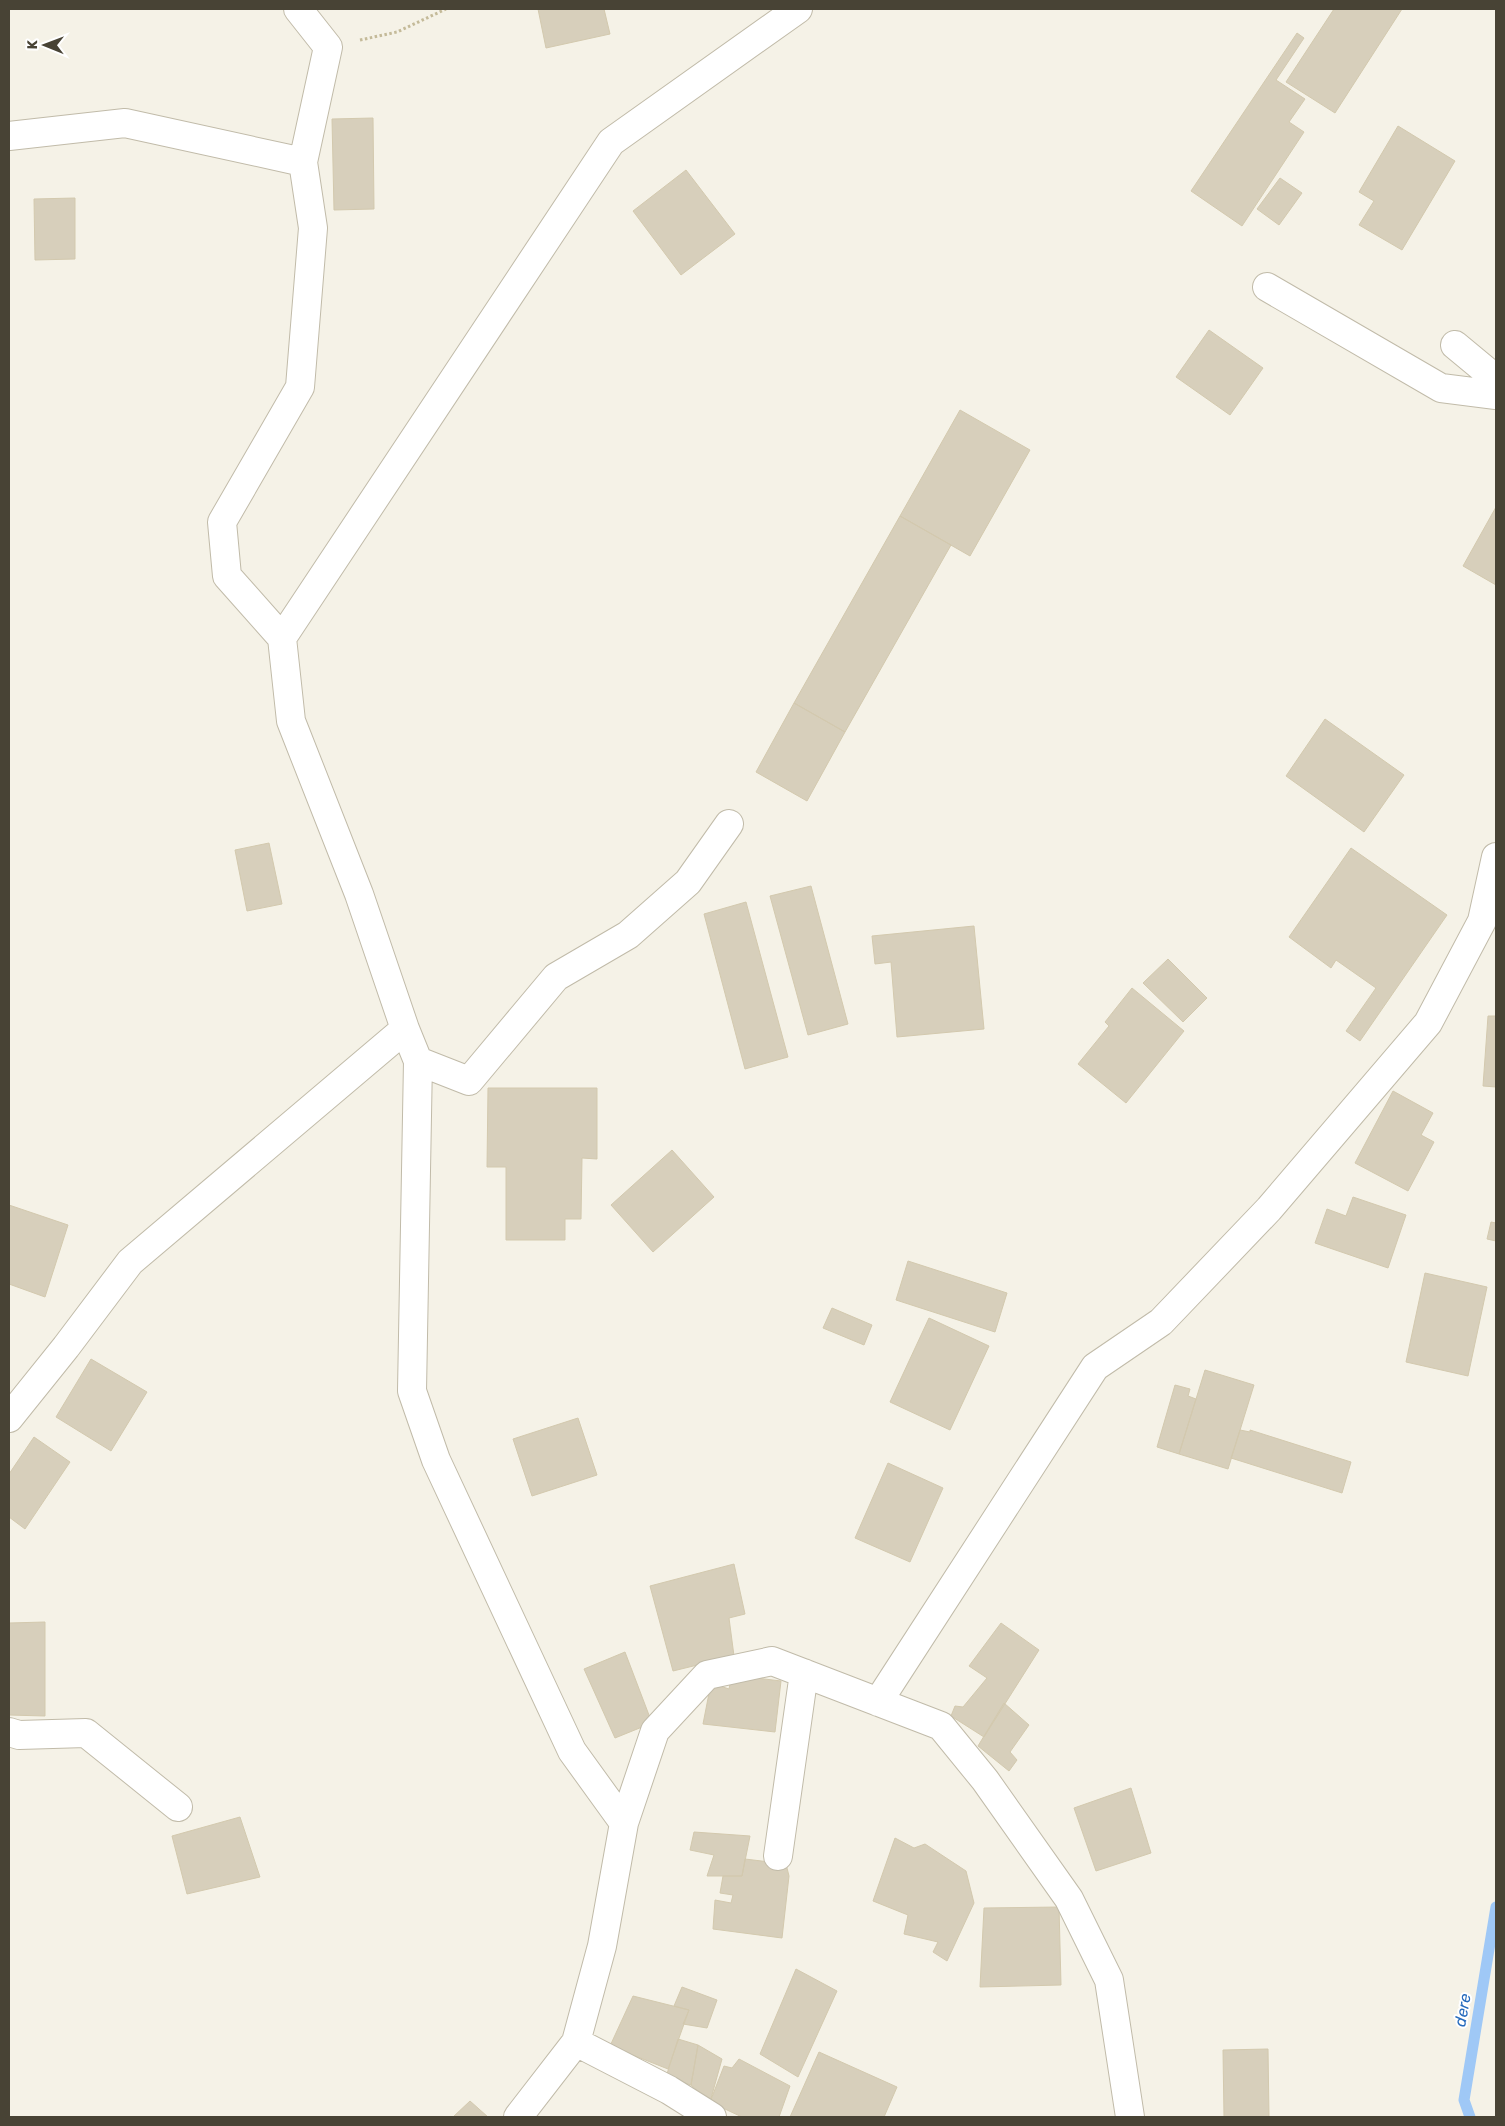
<svg xmlns="http://www.w3.org/2000/svg" width="1505" height="2126" font-family="Rubik,sans-serif">
  <rect width="100%" height="100%" fill="#f5f2e7"/>
  <g fill="none" stroke-linecap="round" stroke-linejoin="round">
    <path stroke="#9fc8f6" stroke-width="11" d="M1470,2117l-6,-17 32,-193"/>
  </g>
  <path fill="#d7cfbb" stroke="#d3c9ae" d="M538,9h66l6,25 -64,14z
    M1334,9h68l-67,104 -49,-31z
    M1297,33l7,5 -28,42 29,19 -16,23 15,10 -62,94 -51,-35z
    M373,118l1,91 -40,1 -2,-91z
    M1398,126l57,35 -53,89 -43,-25 15,-24 -15,-9z
    M686,170l49,64 -54,41 -48,-64z
    M1280,178l22,15 -23,32 -22,-16z
    M75,198v61l-40,1 -1,-61z
    M1209,330l54,38 -33,47 -54,-38z
    M960,410l70,40 -60,106 -70,-40z
    M1496,507v78l-33,-19z
    M900,516l51,29 -106,187 -51,-29z
    M794,703l51,29 -38,69 -51,-29z
    M1325,719l79,56 -40,57 -78,-56z
    M269,843l13,61 -35,7 -12,-61z
    M1351,848l96,67 -87,126 -14,-10 30,-43 -40,-28 -5,8 -42,-31z
    M811,886l37,138 -40,11 -38,-139z
    M746,902l42,155 -43,12 -41,-155z
    M974,926l10,103 -87,8 -6,-75 -16,2 -3,-28z
    M1168,959l39,39 -24,24 -40,-39z
    M1132,988l52,43 -58,72 -48,-39 31,-38 -4,-4z
    M1488,1016h8v71l-13,-1z
    M488,1088h109v71l-15,-1 -1,61h-16v21h-59v-73h-19z
    M1393,1091l40,22 -12,22 13,7 -26,49 -53,-28z
    M672,1150l42,47 -61,55 -42,-47z
    M1353,1197l53,18 -18,53 -73,-25 12,-34 19,7z
    M9,1205l59,20 -23,72 -36,-13z
    M1491,1222l5,1v18l-9,-2z
    M908,1261l99,32 -12,39 -99,-32z
    M1425,1273l62,14 -19,89 -62,-14z
    M832,1308l40,17 -8,20 -41,-17z
    M929,1318l60,28 -39,84 -60,-28z
    M91,1359l56,33 -36,59 -55,-34z
    M1205,1370l49,15 -26,84 -49,-15z
    M1175,1385l15,4 -2,7 8,3 -17,55 -22,-7z
    M578,1418l19,57 -65,21 -19,-57z
    M1240,1430l10,2v-2l101,32 -9,31 -111,-35z
    M34,1437l36,25 -45,67 -16,-12v-43z
    M888,1463l55,25 -33,74 -55,-24z
    M734,1564l11,50 -16,4 5,38 -61,15 -23,-85z
    M45,1622v94l-36,-1v-92z
    M1001,1623l38,27 -55,87 -33,-21 4,-10 8,1 24,-29 -18,-12z
    M625,1652l27,71 -37,15 -31,-69z
    M732,1675l49,6 -6,51 -72,-8 8,-41 18,6z
    M1004,1703l25,22 -19,27 7,8 -8,11 -31,-25z
    M1131,1788l20,65 -55,18 -22,-63z
    M240,1817l20,60 -73,17 -15,-58z
    M694,1832l56,4 -8,40h-35l7,-21 -24,-5z
    M895,1838l19,10 11,-4 41,27 8,32 -27,58 -14,-9 5,-10 -34,-8 4,-19 -35,-14z
    M745,1859l41,5 3,12 -7,62 -69,-9 2,-29 16,3 2,-8 -13,-2 3,-17h19z
    M1059,1907l2,78 -81,2 4,-79z
    M796,1969l41,22 -39,86 -38,-23z
    M682,1987l35,13 -10,28 -24,-4 6,-14 -15,-4z
    M633,1996l56,14 -21,59 -58,-23z
    M678,2039l20,6 -7,40 -25,-8z
    M698,2045l24,14 -12,43 -19,-17z
    M1268,2049l1,68h-45l-1,-67z
    M819,2052l78,35 -13,30h-94z
    M739,2059l51,27 -11,31h-37l-32,-15 14,-36 8,2z
    M470,2101l18,16h-35z"/>
  <g fill="none" stroke-linecap="round" stroke-linejoin="round">
    <defs>
      <path id="minor" d="M298,9l30,38 -25,115 10,66 -13,159 -78,135 5,54 55,62 9,83 68,173 46,135 13,32 -6,330 24,69 136,291 52,72
        M9,136l116,-13 178,39
        M1267,287l174,101 55,7
        M1455,345l41,34
        M282,638l329,-496 187,-133
        M418,1061l51,20 87,-104 72,-42 60,-53 41,-58
        M9,1418l57,-71 64,-85 275,-233
        M878,1702l217,-335 66,-45 108,-113 159,-186 54,-102 14,-64
        M9,1732l10,3 67,-2 92,74
        M778,1856l26,-183
        M576,2042l93,48 43,27
        M518,2117l58,-75 26,-96 22,-123 31,-92 52,-56 65,-14 169,65 44,54 84,119 40,81 21,137"/>
    </defs>
    <use href="#minor" stroke="#c1bba9" stroke-width="30"/>
    <path stroke="#c4ba99" stroke-width="3" stroke-dasharray="2.5 2.5" stroke-linecap="butt" d="M360,40l37,-8 49,-23"/>
    <use href="#minor" stroke="#fff" stroke-width="28"/>
  </g>
  <g text-anchor="middle" stroke-width="4" stroke-linejoin="round" paint-order="stroke">
    <g font-size="16" font-style="italic" fill="#266bbd" stroke="#fff">
      <text transform="translate(1462 2010) rotate(-80)" y="6">dere</text>
    </g>
  </g>
  <rect width="1505" height="2126" fill="none" stroke="#484335" stroke-width="20"/>
  <g transform="translate(45 45) rotate(271)" stroke="#ffffff" stroke-width="4" paint-order="stroke">
  <path d="M0-4L9 19L0 12L-9 19Z" fill="#484335"/>
  <text y="-8" font-size="14" font-weight="bold" text-anchor="middle" fill="#484335">K</text>
  </g>
</svg>
